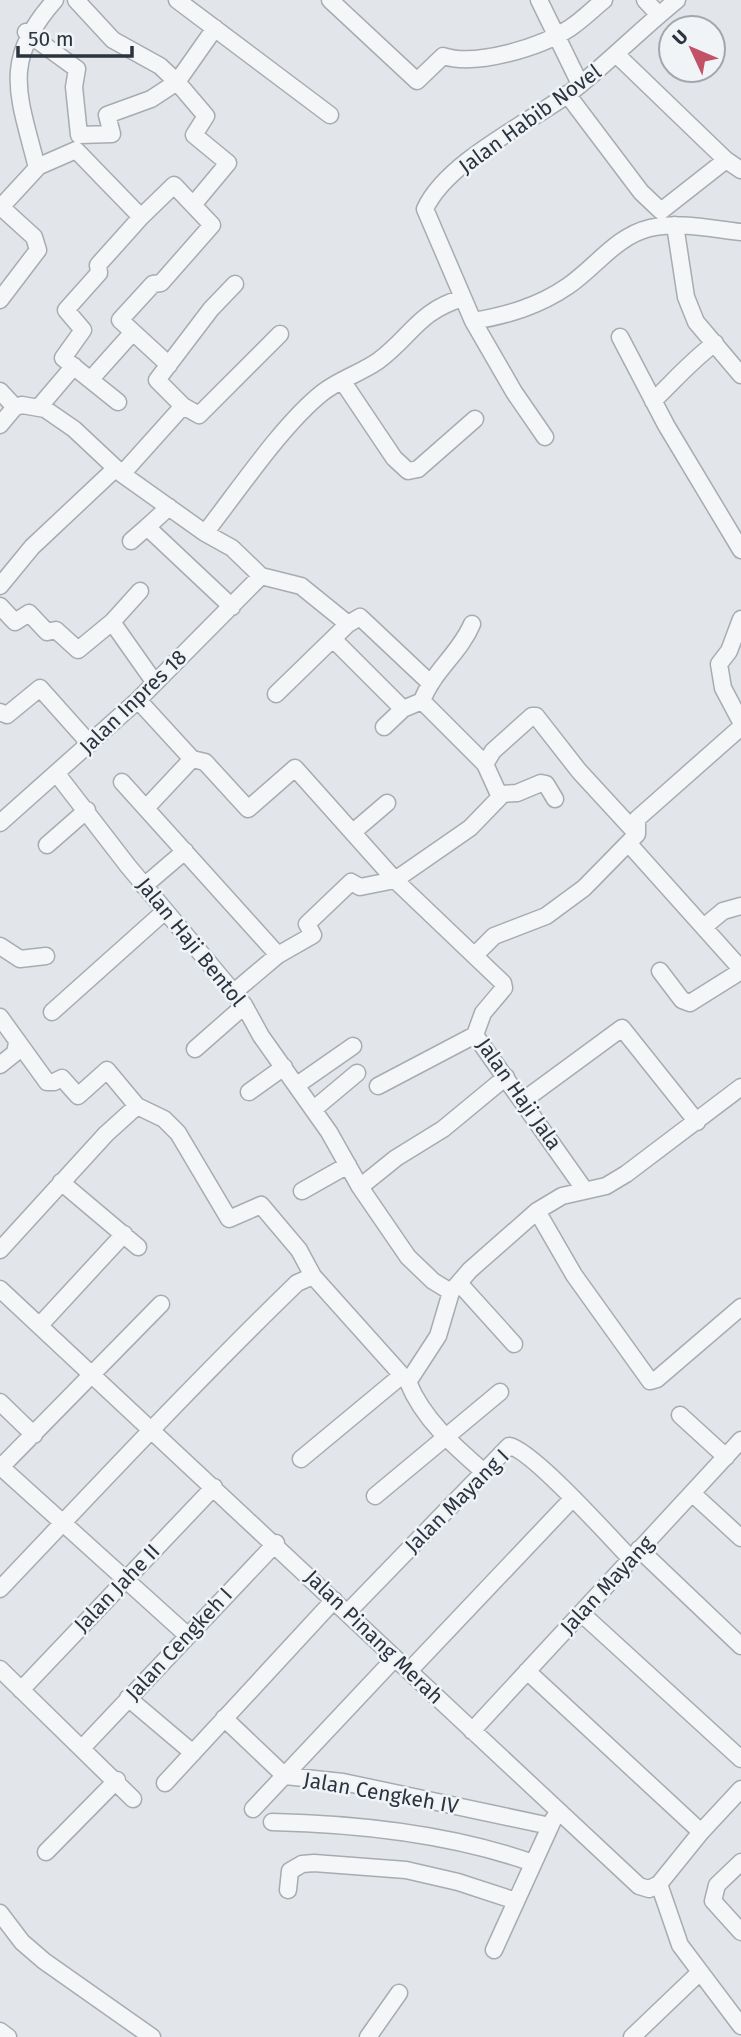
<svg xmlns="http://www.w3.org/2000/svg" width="741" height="2037" font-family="'Fira Sans',sans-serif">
  <rect width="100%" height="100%" fill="#e2e5e9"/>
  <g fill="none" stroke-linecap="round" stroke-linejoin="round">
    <defs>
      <path id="minor" d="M177,0l153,115
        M330,0l87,81 26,-25c33,11 98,-9 127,-28 12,-8 23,-19 34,-28
        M539,0l41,84
        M645,0l14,15
        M26,32l51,37 -3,18 5,48 33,-1 -5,-19 44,-16 26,-17 -17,-16 -47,-26 -37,-40
        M617,55l109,105 15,10
        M567,94l74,98 20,19 65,-51
        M37,167l39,-17 65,67 -43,48 1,8 -33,37 17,20 -20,28 55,44
        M193,205l35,-42 -34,-28 12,-19 -29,-34 38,-54
        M141,217l33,-32 38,40 -51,58 -8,1 -33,36 49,45
        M675,225l11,72 10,25 45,53
        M235,284l-24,25 -54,71 26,26 16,9 81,-81
        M0,300l38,-50 -4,-13 -33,-30 36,-39c-18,-73 -37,-106 18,-168
        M473,321c35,-6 66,-15 95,-35 28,-19 48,-50 82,-58 29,-7 62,1 91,4
        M620,337l46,88 75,125
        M91,379l42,-47
        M343,382l51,76 14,13 10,-2 57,-50
        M0,391l15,16
        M653,401c21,-20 38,-40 62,-58
        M40,406l34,-40
        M15,407l7,-2 23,4 29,20 48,45 83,59 27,15 29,28 40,10 47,38 12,-7 69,65
        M0,425l15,-18
        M545,437l-31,-45 -41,-71 -48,-112c22,-48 104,-86 146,-117 37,-29 70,-63 106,-92
        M122,474l61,-68
        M169,507l-22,20 85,80
        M205,533c33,-42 77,-108 117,-140 16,-13 39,-20 56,-32 33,-24 40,-50 85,-63
        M131,541l16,-14
        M0,586l32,-39 84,-79
        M0,606l15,16 14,-9 18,19 9,-2 22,20 34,-28 43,61
        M741,619l-12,32 -10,13 4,24 18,34
        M112,622l28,-31
        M334,640l69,69
        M276,694l72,-70
        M138,700l54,59 13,3 43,47 47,-41 100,112 108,103 1,5 -21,25 -8,22 109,154
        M422,701l63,63
        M0,712l7,3 33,-27 50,56
        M384,727l19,-18 19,-8c11,-30 38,-48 50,-77
        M57,774l71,92 116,139 17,31 68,96 31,55 48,70 25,24 18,11
        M122,782l156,173
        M500,794l17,-1 24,-10 5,1 9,15
        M147,807l45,-48
        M0,823l138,-123 123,-124
        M353,832l34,-29
        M629,844l112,125
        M47,845l40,-35
        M144,886l41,-35
        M705,926l18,-15 18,-5
        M0,946l20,13 26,-3
        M475,955l19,-19 52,-20 38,-28 53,-54v-15l104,-92
        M660,971l22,29 8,3 51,-32
        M234,992l44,-37 35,-20 -6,-11 44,-42 9,5 35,-7 75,-52 30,-31 -15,-33 8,-13 39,-35h4l43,55 58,63
        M52,1012l113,-101
        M0,1017l47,65h7l8,-4 16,18 29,-26 30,36 27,13 14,14 51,86 32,-14 38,45 14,26 95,106c15,37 46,64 76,90
        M195,1049l49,-43
        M0,1065l15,-12 2,-10
        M297,1085l56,-39
        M378,1086l97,-51
        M249,1092l35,-25
        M524,1100l98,-72 75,94
        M314,1109l43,-36
        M61,1182l77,65
        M360,1187l36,-29 47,-29 63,-52
        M302,1191l46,-26
        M537,1211l37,64 76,106 7,-2 84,-72
        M0,1250l106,-116 31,-28
        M459,1283l55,61
        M0,1289l639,597 10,3 10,-5 42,-52 40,-43
        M40,1325l84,-91
        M408,1382l30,-46 13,-44 19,-22 67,-59 25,-15 44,-10 20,-12 115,-87
        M0,1402l34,33
        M680,1415l46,42
        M301,1459l100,-83
        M1,1467l186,168
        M0,1468l161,-164
        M693,1494l48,44
        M375,1496l125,-104
        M639,1549l102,97
        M0,1589c98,-103 195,-207 297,-306l16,-7
        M347,1613l162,-167c22,3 101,91 121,112
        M581,1613l160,146
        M0,1669l133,130
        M409,1671l164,-173
        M527,1671l174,161
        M21,1690l193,-203
        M128,1698l65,55
        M224,1718l61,58 58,6 207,44
        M472,1731l269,-291
        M83,1747l193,-204
        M165,1783l169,-183
        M253,1809l142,-151
        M272,1822c88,2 179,12 261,41
        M46,1852l71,-72
        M741,1862l-24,23 -4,16 28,31
        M659,1884l21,61 61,81
        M288,1890l2,-19 12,-7 12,-1 92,7 52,12 58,19
        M0,1913l22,29 22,19 108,76
        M494,1950l60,-132
        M0,2031l8,6
        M368,2037l31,-44
        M632,2037l67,-64"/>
    </defs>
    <use href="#minor" stroke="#a7acb3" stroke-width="19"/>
    <use href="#minor" stroke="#f4f6f8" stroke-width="16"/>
  </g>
  <g text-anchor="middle" stroke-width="5" stroke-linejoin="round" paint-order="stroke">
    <g font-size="21" fill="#2b333f" stroke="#f1f4f7">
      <text transform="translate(530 119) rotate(-36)" y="7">Jalan Habib Novel</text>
      <text transform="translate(133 702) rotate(-44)" y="7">Jalan Inpres 18</text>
      <text transform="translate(191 942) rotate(51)" y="7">Jalan Haji Bentol</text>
      <text transform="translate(519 1094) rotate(55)" y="7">Jalan Haji Jala</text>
      <text transform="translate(457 1501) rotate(-45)" y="7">Jalan Mayang I</text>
      <text transform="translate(607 1585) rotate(-47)" y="7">Jalan Mayang</text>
      <text transform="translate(117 1588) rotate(-46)" y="7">Jalan Jahe II</text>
      <text transform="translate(374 1637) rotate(44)" y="7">Jalan Pinang Merah</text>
      <text transform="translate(179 1644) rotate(-47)" y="7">Jalan Cengkeh I</text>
      <text transform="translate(381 1793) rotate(10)" y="7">Jalan Cengkeh IV</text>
    </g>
  </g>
  <g transform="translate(692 49) rotate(314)"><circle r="33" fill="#f1f4f7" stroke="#a2a7ad" stroke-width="2"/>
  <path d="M0-5L12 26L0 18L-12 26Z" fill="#c35267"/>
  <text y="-10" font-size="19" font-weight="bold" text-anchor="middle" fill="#2b333f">U</text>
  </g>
  <path d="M18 46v10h114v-10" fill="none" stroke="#2b333f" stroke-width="3.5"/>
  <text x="28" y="46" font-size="21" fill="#2b333f" stroke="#f1f4f7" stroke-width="5" paint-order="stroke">50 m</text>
</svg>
